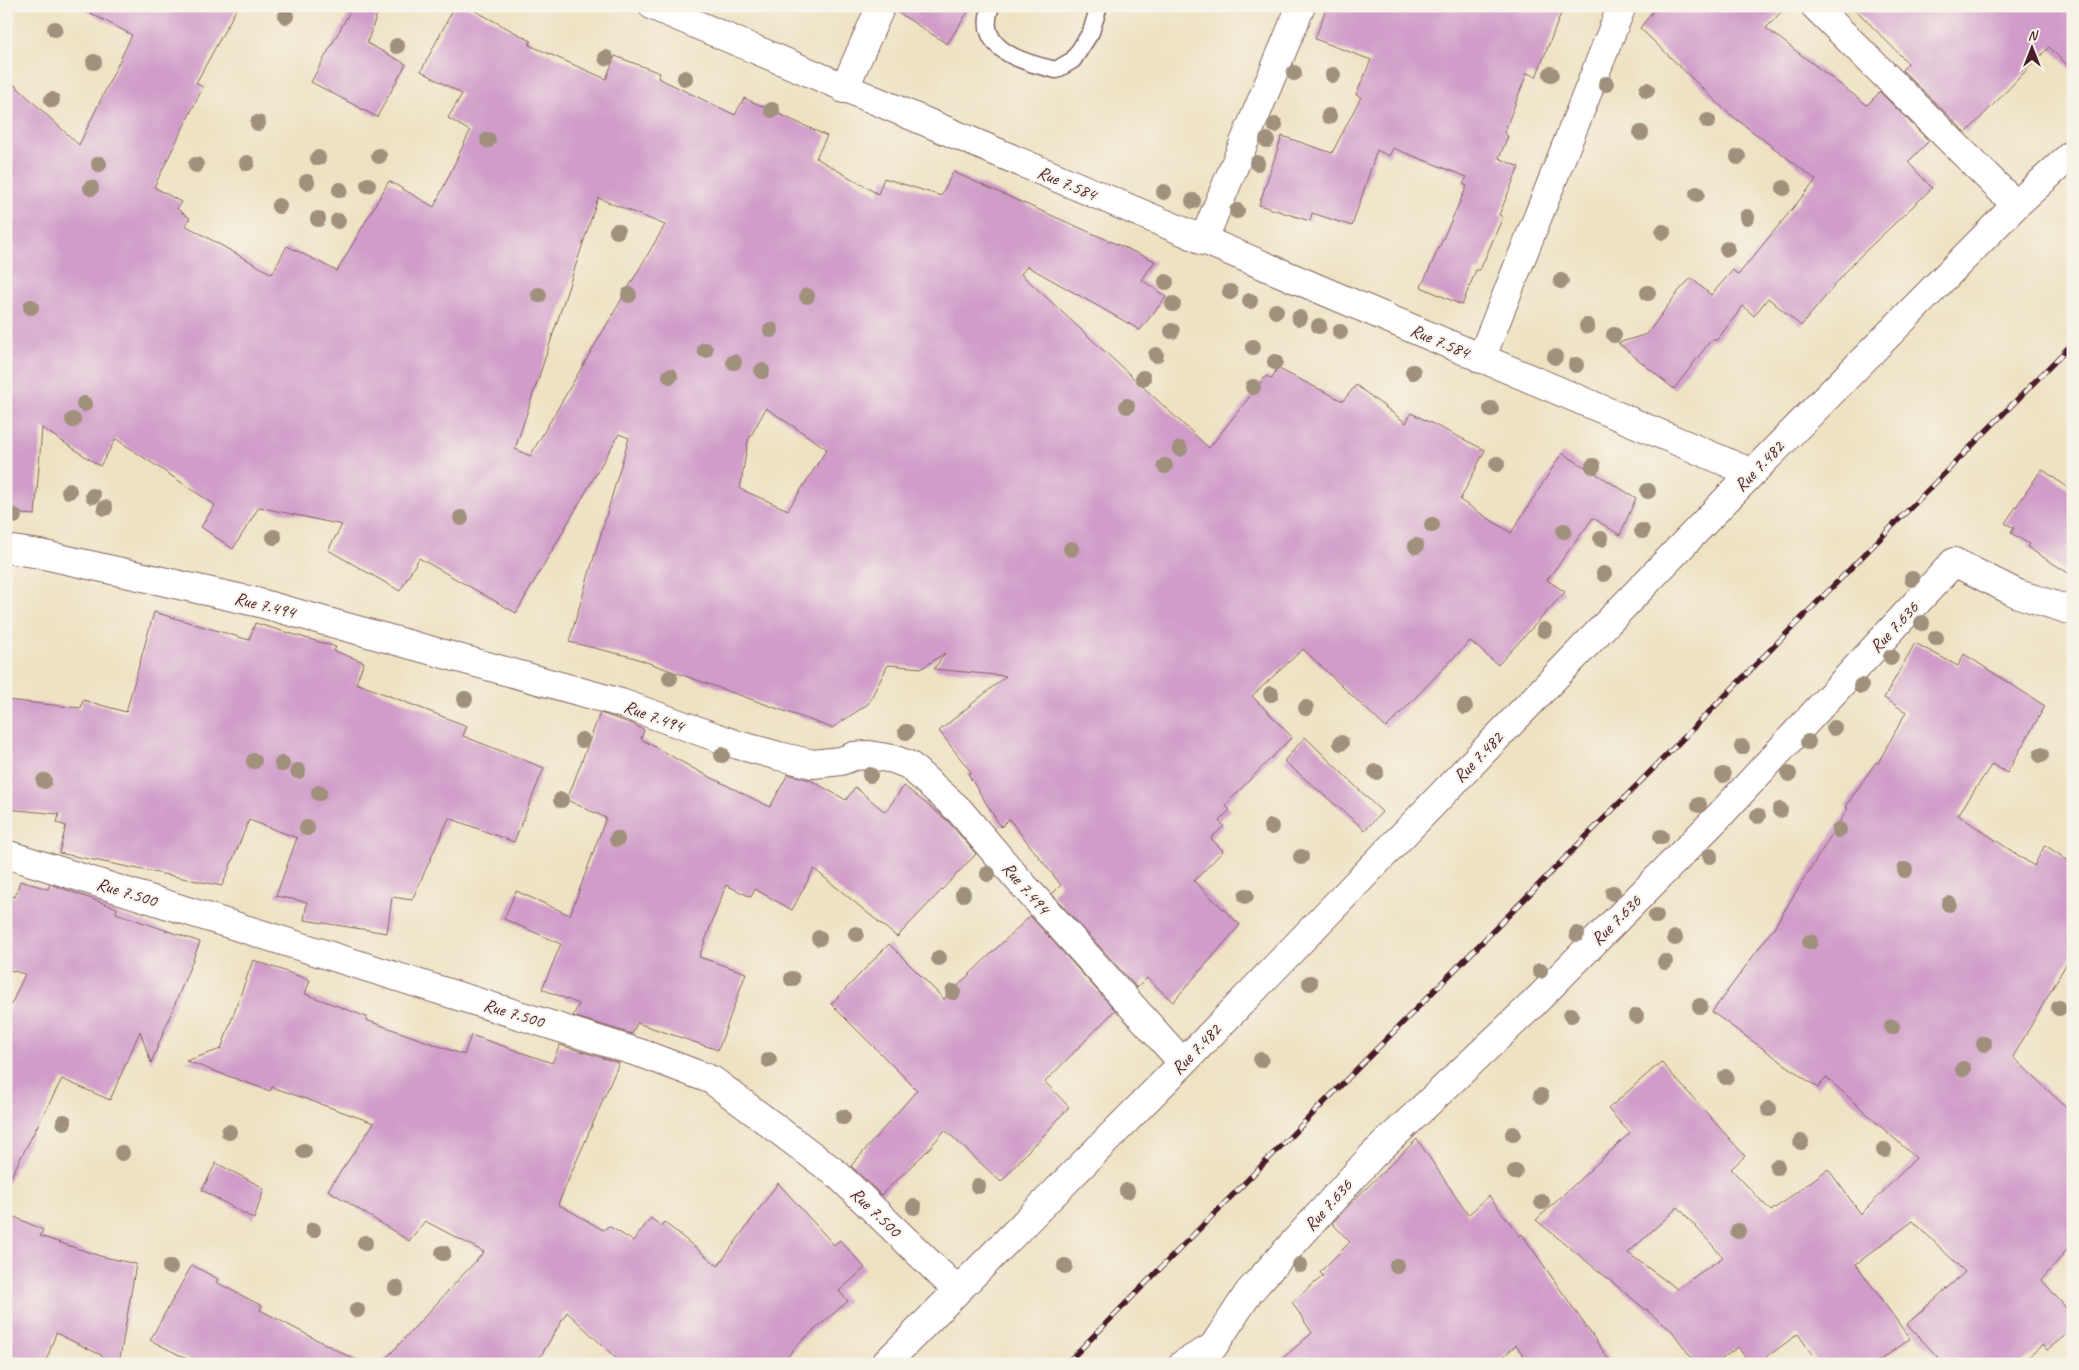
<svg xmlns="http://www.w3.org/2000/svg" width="2079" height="1370" font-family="Caveat,sans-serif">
  <rect width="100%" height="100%" fill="#f7f3e8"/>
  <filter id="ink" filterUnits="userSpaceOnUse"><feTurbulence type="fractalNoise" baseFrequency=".02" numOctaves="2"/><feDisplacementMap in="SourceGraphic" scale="10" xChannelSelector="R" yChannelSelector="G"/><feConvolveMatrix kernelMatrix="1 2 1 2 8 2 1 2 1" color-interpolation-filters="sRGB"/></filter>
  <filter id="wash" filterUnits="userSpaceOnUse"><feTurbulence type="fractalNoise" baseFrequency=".0096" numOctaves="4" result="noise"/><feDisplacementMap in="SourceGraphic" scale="20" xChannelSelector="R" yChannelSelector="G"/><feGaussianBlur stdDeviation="1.12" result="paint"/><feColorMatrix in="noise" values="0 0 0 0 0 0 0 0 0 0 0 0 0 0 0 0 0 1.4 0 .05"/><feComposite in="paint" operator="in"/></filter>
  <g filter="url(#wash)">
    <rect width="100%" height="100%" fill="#eee2c3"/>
    <g id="blocks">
      <path fill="#d09cc9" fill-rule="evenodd" d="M77,6h161l-42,77 7,4 -49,100 27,15 -4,7 13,9 -5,7 87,49 15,-28 50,25 52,-90 45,26 36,-76 -22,-13 14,-24 -41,-23 34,-65h11l65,35 -2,4 77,34 9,-23 45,17 -2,5 77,37 9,-17 83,38 -11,22 62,36 6,-16 57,18 12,-24 202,89 -13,19 24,17 -26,33 -113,-64 -6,8 188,174 57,-72 6,3 5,-11 66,33 13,-16 50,38 5,-10 74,37 -25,50 51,33 51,-80 74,45 -16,37 -27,-17 -46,62 18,12 -67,73 -28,-24 -84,87 -83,-79 -51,47 40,41 -67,68 5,5 -11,11 5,5 -13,12 12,13 -29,30 46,44 -67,77 -26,-24 -10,10 -85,-94 9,-9 -52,-66 -8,8 -33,-53 3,-2 -32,-41 67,-55 -72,-7 11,-16 -23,15 -34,-3 -20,39 -36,24 -200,-71 -63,-15 60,-204 -10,-4 -103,179 -97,-55 -19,33 -72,-41 14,-25 -83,-18 -26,42 -32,-22 14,-22 -99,-66 -16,27 -58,-38 -7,87 -29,-2v-436l73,68 53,-110zM598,198l67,27 -135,231 -15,-7zM766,408l61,41 -39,61 -48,-21 8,-48z
        M353,6h27l-13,37 39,21 -29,53 -66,-35z
        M896,6h76l-25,38 -51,-33z
        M1327,6h237l-28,71 -9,-4 -23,60 4,3 -9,22 20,9 -20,48 4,2 -23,53h-4l-14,35 -41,-18 46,-101 -4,-2 4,-7 -74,-29 -4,8 -12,-6 -25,76 -40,-13 -2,8 -51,-16 23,-69 50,17 29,-56 -5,-2 15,-35 -56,-21z
        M1657,6h130l-21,22 101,77 13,-13 49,49 -21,21 24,26 -78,74 -53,64 -33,-28 -14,18 -11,-10 -26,34h-6l-37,49 -56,-46 29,-9 31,-42 13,-14 20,17 22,-25 5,5 78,-95 -89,-68 -87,-84z
        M1852,6h221v65l-24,-24 -83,86 -64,-63 6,-7z
        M2042,469l31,23v84l-46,-29 2,-3 -18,-11 3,-5 -9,-5z
        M154,612l95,28 6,-17 81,24 -2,4 30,11 -8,21 111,43 -4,10 81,32 -30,74 -65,-24 -37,82 -20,-3 -5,36 -83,-13 3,-18 -31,-6 21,-58 -48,-18 -27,66 -163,-33 7,-27 -9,-3 2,-9 -53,-5v-109l75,8 2,-8 43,12z
        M1915,643l43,23 6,-12 81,52 -38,67 -15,-9 -34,51 76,51 11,-21 28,19v88l-60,105 60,57v128l-31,38 31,36v13l-26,21 -5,-5 -21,19h-77l-37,-40 58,-52 -52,-51 -57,43 54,75 -35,25h-56l-21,-30 -41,30h-7l-12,-17 -23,17h-19l-24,-33 -136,-111 94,-87 -22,-24 53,-47 84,94 -14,13 40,42 57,-42 33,45 55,-56 -90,-81 -8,11 -106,-76 61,-83 75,-121 -3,-1 31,-45 2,1 28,-51 -22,-14zM1678,1207l45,50 -46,32 -49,-36z
        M600,713l33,11 11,6 -3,9 55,31 74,37 18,-33 22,6 36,20 9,-13 30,25 19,-26 44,35 28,33 -79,83 -83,-68 -22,41 -37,-21 -4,8 -25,-12 -27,72 47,16 -28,77 -81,-27 -5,11 -59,-18 6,-12 -37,-15 19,-45 -57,-25 12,-28 54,24 36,-97 -39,-18z
        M1305,737l77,75 -17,18 -81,-69z
        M20,881l28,8 2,-5 67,24 -1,5 84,29 -49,121 -11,-32 -30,69 -48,-21 -56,107v-170l19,-42 -19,-5v-75l9,3z
        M1030,916l85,94 -70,72 24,25 -33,37 -1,-1 -34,39 -56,-52 -19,22 -45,43 -30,-29 66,-76 -86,-86 58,-60 55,55z
        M253,960l57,20 -5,14 62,23 -1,3 98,35 7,-20 81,28 8,-18 59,18 -61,141 45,26 6,-4 24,15 18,-23 10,8 3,-4 54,44 60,-83 56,62 6,-5 25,28 -26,23 9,10 -50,43 -16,20h-160l-55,-52 -31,52h-155l103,-112 -59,-31 -16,20 -81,-51 46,-67 -102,-36 -2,4 -84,-30 35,-12z
        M1417,1139l51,76 21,-19 31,40 2,-2 90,130h-82l-14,-19 -21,19h-219l36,-31 -20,-31 31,-26 -3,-4 30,-30 -18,-19 21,-22z
        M216,1163l46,24 2,2 -10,30 -52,-29z
        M6,1213l37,17 -3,6 60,20 36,8 -17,100 -63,-31 -11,31h-39z
        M192,1265l26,14 -2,3 46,24 -2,4 103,54h-166l-47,-24z"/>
    </g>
  </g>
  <g filter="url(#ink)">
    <use href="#blocks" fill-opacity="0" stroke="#836360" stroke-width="1"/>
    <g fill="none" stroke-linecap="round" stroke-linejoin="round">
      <defs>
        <path id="service" d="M991,6c-17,44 34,57 65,64l17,-10 18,-28 8,-26"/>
        <path id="minor" d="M653,6l1099,467
          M1815,6l201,199
          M844,89l37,-83
          M1203,241l98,-235
          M1481,359l141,-353
          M6,549l34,5 216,48 365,101 117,42 41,11 34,8 28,-3 13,-5 15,-1 24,4 16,6 50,45 57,67 167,186
          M6,854l640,201 66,25 126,95 119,115
          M885,1364l298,-301 569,-590 264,-268 57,-52
          M1183,1364l30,-17 36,-55 123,-136 161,-152 188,-190 233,-252 64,32 55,17"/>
      </defs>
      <use href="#service" stroke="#836360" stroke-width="19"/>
      <use href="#minor" stroke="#836360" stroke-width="30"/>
      <use href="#service" stroke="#fff" stroke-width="16"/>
      <use href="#minor" stroke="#fff" stroke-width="28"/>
      <defs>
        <path id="rail" d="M1066,1364l1007,-1021"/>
      </defs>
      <use href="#rail" stroke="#4a1f2b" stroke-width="5.5"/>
      <use href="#rail" stroke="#f7f3e8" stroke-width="4" stroke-dasharray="11" stroke-linecap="butt"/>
    </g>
    <g fill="#a0907c">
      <circle cx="286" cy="16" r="8"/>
      <circle cx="55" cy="29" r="8"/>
      <circle cx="397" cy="46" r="8"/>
      <circle cx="606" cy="58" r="8"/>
      <circle cx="94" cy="62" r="8"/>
      <circle cx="1294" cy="73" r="8"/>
      <circle cx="1551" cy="74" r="8"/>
      <circle cx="1333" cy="75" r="8"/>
      <circle cx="685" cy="78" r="8"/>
      <circle cx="1606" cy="84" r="8"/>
      <circle cx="1647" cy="90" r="8"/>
      <circle cx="52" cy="100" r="8"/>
      <circle cx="772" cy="110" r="8"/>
      <circle cx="1329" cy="116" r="8"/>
      <circle cx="1708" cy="121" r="8"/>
      <circle cx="258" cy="123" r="8"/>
      <circle cx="1275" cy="125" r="8"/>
      <circle cx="1641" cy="133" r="8"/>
      <circle cx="488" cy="140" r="8"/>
      <circle cx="1267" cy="140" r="8"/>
      <circle cx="379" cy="156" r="8"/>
      <circle cx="1738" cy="157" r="8"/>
      <circle cx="318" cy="158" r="8"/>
      <circle cx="247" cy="163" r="8"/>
      <circle cx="1257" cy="163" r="8"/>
      <circle cx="99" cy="164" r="8"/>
      <circle cx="196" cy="165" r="8"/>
      <circle cx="307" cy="182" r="8"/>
      <circle cx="368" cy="185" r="8"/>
      <circle cx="91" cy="188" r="8"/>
      <circle cx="1784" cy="188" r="8"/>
      <circle cx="340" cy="190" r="8"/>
      <circle cx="1164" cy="192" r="8"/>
      <circle cx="1697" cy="194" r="8"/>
      <circle cx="1193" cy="201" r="8"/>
      <circle cx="279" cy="206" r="8"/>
      <circle cx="1237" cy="211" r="8"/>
      <circle cx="1747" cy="217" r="8"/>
      <circle cx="318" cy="219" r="8"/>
      <circle cx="338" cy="221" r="8"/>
      <circle cx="617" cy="231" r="8"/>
      <circle cx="1663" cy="232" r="8"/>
      <circle cx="1727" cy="249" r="8"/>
      <circle cx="1561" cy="281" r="8"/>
      <circle cx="1166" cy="282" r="8"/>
      <circle cx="1230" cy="292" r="8"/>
      <circle cx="1648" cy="293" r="8"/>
      <circle cx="539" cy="295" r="8"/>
      <circle cx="629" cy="295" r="8"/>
      <circle cx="807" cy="296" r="8"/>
      <circle cx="1250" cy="301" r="8"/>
      <circle cx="1173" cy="304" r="8"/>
      <circle cx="31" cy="307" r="8"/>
      <circle cx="1276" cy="311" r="8"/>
      <circle cx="1299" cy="318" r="8"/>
      <circle cx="1319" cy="326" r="8"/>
      <circle cx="1587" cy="326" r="8"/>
      <circle cx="771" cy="330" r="8"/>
      <circle cx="1172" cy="331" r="8"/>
      <circle cx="1340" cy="332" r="8"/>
      <circle cx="1614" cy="335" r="8"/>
      <circle cx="1253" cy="347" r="8"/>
      <circle cx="705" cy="350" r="8"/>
      <circle cx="1156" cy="355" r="8"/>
      <circle cx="1555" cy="357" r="8"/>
      <circle cx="734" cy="362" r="8"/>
      <circle cx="1275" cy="362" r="8"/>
      <circle cx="1576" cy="365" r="8"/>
      <circle cx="762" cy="371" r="8"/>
      <circle cx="1413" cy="372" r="8"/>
      <circle cx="670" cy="376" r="8"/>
      <circle cx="1143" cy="378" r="8"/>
      <circle cx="1253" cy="387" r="8"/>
      <circle cx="84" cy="404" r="8"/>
      <circle cx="1127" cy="406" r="8"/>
      <circle cx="1491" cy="409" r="8"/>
      <circle cx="73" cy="420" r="8"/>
      <circle cx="1180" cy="449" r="8"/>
      <circle cx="1497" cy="464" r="8"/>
      <circle cx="1165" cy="466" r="8"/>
      <circle cx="1593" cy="466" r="8"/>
      <circle cx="69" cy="491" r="8"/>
      <circle cx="1648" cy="491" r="8"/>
      <circle cx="93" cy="496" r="8"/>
      <circle cx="105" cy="508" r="8"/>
      <circle cx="14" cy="516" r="8"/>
      <circle cx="461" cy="518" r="8"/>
      <circle cx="1432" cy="525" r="8"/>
      <circle cx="1564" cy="531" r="8"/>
      <circle cx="1642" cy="531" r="8"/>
      <circle cx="274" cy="537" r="8"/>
      <circle cx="1601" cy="539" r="8"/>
      <circle cx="1416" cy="546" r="8"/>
      <circle cx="1071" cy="549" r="8"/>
      <circle cx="1604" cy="574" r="8"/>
      <circle cx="1912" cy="579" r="8"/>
      <circle cx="1922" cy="623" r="8"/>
      <circle cx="1544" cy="630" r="8"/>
      <circle cx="1936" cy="638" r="8"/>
      <circle cx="1891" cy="657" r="8"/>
      <circle cx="670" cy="678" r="8"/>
      <circle cx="1861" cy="686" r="8"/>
      <circle cx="1271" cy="694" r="8"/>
      <circle cx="465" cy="699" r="8"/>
      <circle cx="1465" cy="707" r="8"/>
      <circle cx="1306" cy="708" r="8"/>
      <circle cx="1834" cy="728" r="8"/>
      <circle cx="906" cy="732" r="8"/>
      <circle cx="582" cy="740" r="8"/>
      <circle cx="1808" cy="742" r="8"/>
      <circle cx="1341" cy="743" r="8"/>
      <circle cx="1742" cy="747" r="8"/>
      <circle cx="722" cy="755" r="8"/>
      <circle cx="2041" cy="755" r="8"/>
      <circle cx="254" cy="761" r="8"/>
      <circle cx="282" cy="764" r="8"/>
      <circle cx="298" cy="771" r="8"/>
      <circle cx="1376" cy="772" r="8"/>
      <circle cx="1789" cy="774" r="8"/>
      <circle cx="870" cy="775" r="8"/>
      <circle cx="1723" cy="775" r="8"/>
      <circle cx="44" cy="781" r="8"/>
      <circle cx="319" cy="793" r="8"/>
      <circle cx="561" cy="800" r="8"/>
      <circle cx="1699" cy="805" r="8"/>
      <circle cx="1780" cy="810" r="8"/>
      <circle cx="1758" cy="816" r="8"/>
      <circle cx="1271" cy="827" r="8"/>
      <circle cx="307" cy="828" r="8"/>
      <circle cx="1839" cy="830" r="8"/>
      <circle cx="1661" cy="837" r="8"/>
      <circle cx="617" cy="839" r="8"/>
      <circle cx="1710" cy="856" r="8"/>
      <circle cx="1301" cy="857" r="8"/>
      <circle cx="1905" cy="870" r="8"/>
      <circle cx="988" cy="874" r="8"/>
      <circle cx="1613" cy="893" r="8"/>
      <circle cx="963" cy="894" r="8"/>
      <circle cx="1246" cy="896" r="8"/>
      <circle cx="1949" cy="904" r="8"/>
      <circle cx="1656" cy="916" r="8"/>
      <circle cx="856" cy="934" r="8"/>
      <circle cx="1577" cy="934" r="8"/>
      <circle cx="819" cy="938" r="8"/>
      <circle cx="1675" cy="938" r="8"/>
      <circle cx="1810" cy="942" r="8"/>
      <circle cx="939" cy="958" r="8"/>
      <circle cx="1665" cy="962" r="8"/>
      <circle cx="1540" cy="971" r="8"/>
      <circle cx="792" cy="979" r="8"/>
      <circle cx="1310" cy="983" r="8"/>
      <circle cx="953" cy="992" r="8"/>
      <circle cx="1700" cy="1006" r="8"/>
      <circle cx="2059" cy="1008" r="8"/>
      <circle cx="1571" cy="1015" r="8"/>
      <circle cx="1636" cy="1016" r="8"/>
      <circle cx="1892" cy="1027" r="8"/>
      <circle cx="1984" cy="1044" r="8"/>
      <circle cx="769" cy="1060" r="8"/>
      <circle cx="1261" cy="1060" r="8"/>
      <circle cx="1963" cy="1069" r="8"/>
      <circle cx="1726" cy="1077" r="8"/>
      <circle cx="1541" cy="1096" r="8"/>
      <circle cx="1769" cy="1109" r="8"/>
      <circle cx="843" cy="1117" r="8"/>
      <circle cx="64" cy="1122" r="8"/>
      <circle cx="229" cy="1132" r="8"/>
      <circle cx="1513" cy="1134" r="8"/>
      <circle cx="1801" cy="1142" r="8"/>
      <circle cx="1884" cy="1150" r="8"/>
      <circle cx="304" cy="1151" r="8"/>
      <circle cx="122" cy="1153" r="8"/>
      <circle cx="1777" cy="1167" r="8"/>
      <circle cx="1515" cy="1172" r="8"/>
      <circle cx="978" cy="1186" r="8"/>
      <circle cx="1127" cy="1191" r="8"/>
      <circle cx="1542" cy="1202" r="8"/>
      <circle cx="914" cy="1207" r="8"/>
      <circle cx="313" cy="1230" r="8"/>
      <circle cx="1738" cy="1231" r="8"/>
      <circle cx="365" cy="1243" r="8"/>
      <circle cx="443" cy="1253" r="8"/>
      <circle cx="1300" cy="1265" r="8"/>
      <circle cx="1065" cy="1266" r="8"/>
      <circle cx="1397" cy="1266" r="8"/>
      <circle cx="170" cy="1267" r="8"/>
      <circle cx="396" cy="1288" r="8"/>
      <circle cx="357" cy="1310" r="8"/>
    </g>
  </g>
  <g text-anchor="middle" stroke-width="4" stroke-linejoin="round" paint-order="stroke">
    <g font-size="18" fill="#4a1f2b" stroke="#f7f3e8">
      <text transform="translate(1067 183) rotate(23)" y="6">Rue 7.584</text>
      <text transform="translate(1440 341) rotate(23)" y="6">Rue 7.584</text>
      <text transform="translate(1759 466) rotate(-46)" y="6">Rue 7.482</text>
      <text transform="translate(265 605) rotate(14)" y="6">Rue 7.494</text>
      <text transform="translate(1894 627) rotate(-47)" y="6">Rue 7.636</text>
      <text transform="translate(654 716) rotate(20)" y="6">Rue 7.494</text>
      <text transform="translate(1478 757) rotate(-46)" y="6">Rue 7.482</text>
      <text transform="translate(1026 888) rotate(49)" y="6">Rue 7.494</text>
      <text transform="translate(127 892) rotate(17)" y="6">Rue 7.500</text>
      <text transform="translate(1616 920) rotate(-45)" y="6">Rue 7.636</text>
      <text transform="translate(514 1013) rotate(17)" y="6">Rue 7.500</text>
      <text transform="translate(1196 1049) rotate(-46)" y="6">Rue 7.482</text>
      <text transform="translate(1328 1205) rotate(-48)" y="6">Rue 7.636</text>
      <text transform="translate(876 1212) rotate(44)" y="6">Rue 7.500</text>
    </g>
  </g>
  <rect width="2079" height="1370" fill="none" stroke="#f7f3e8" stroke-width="25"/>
  <g transform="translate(2032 48)" stroke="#f7f3e8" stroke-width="4" paint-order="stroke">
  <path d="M0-4L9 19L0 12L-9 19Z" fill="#4a1f2b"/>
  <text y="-8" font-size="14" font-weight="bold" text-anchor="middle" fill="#4a1f2b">N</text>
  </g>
</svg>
